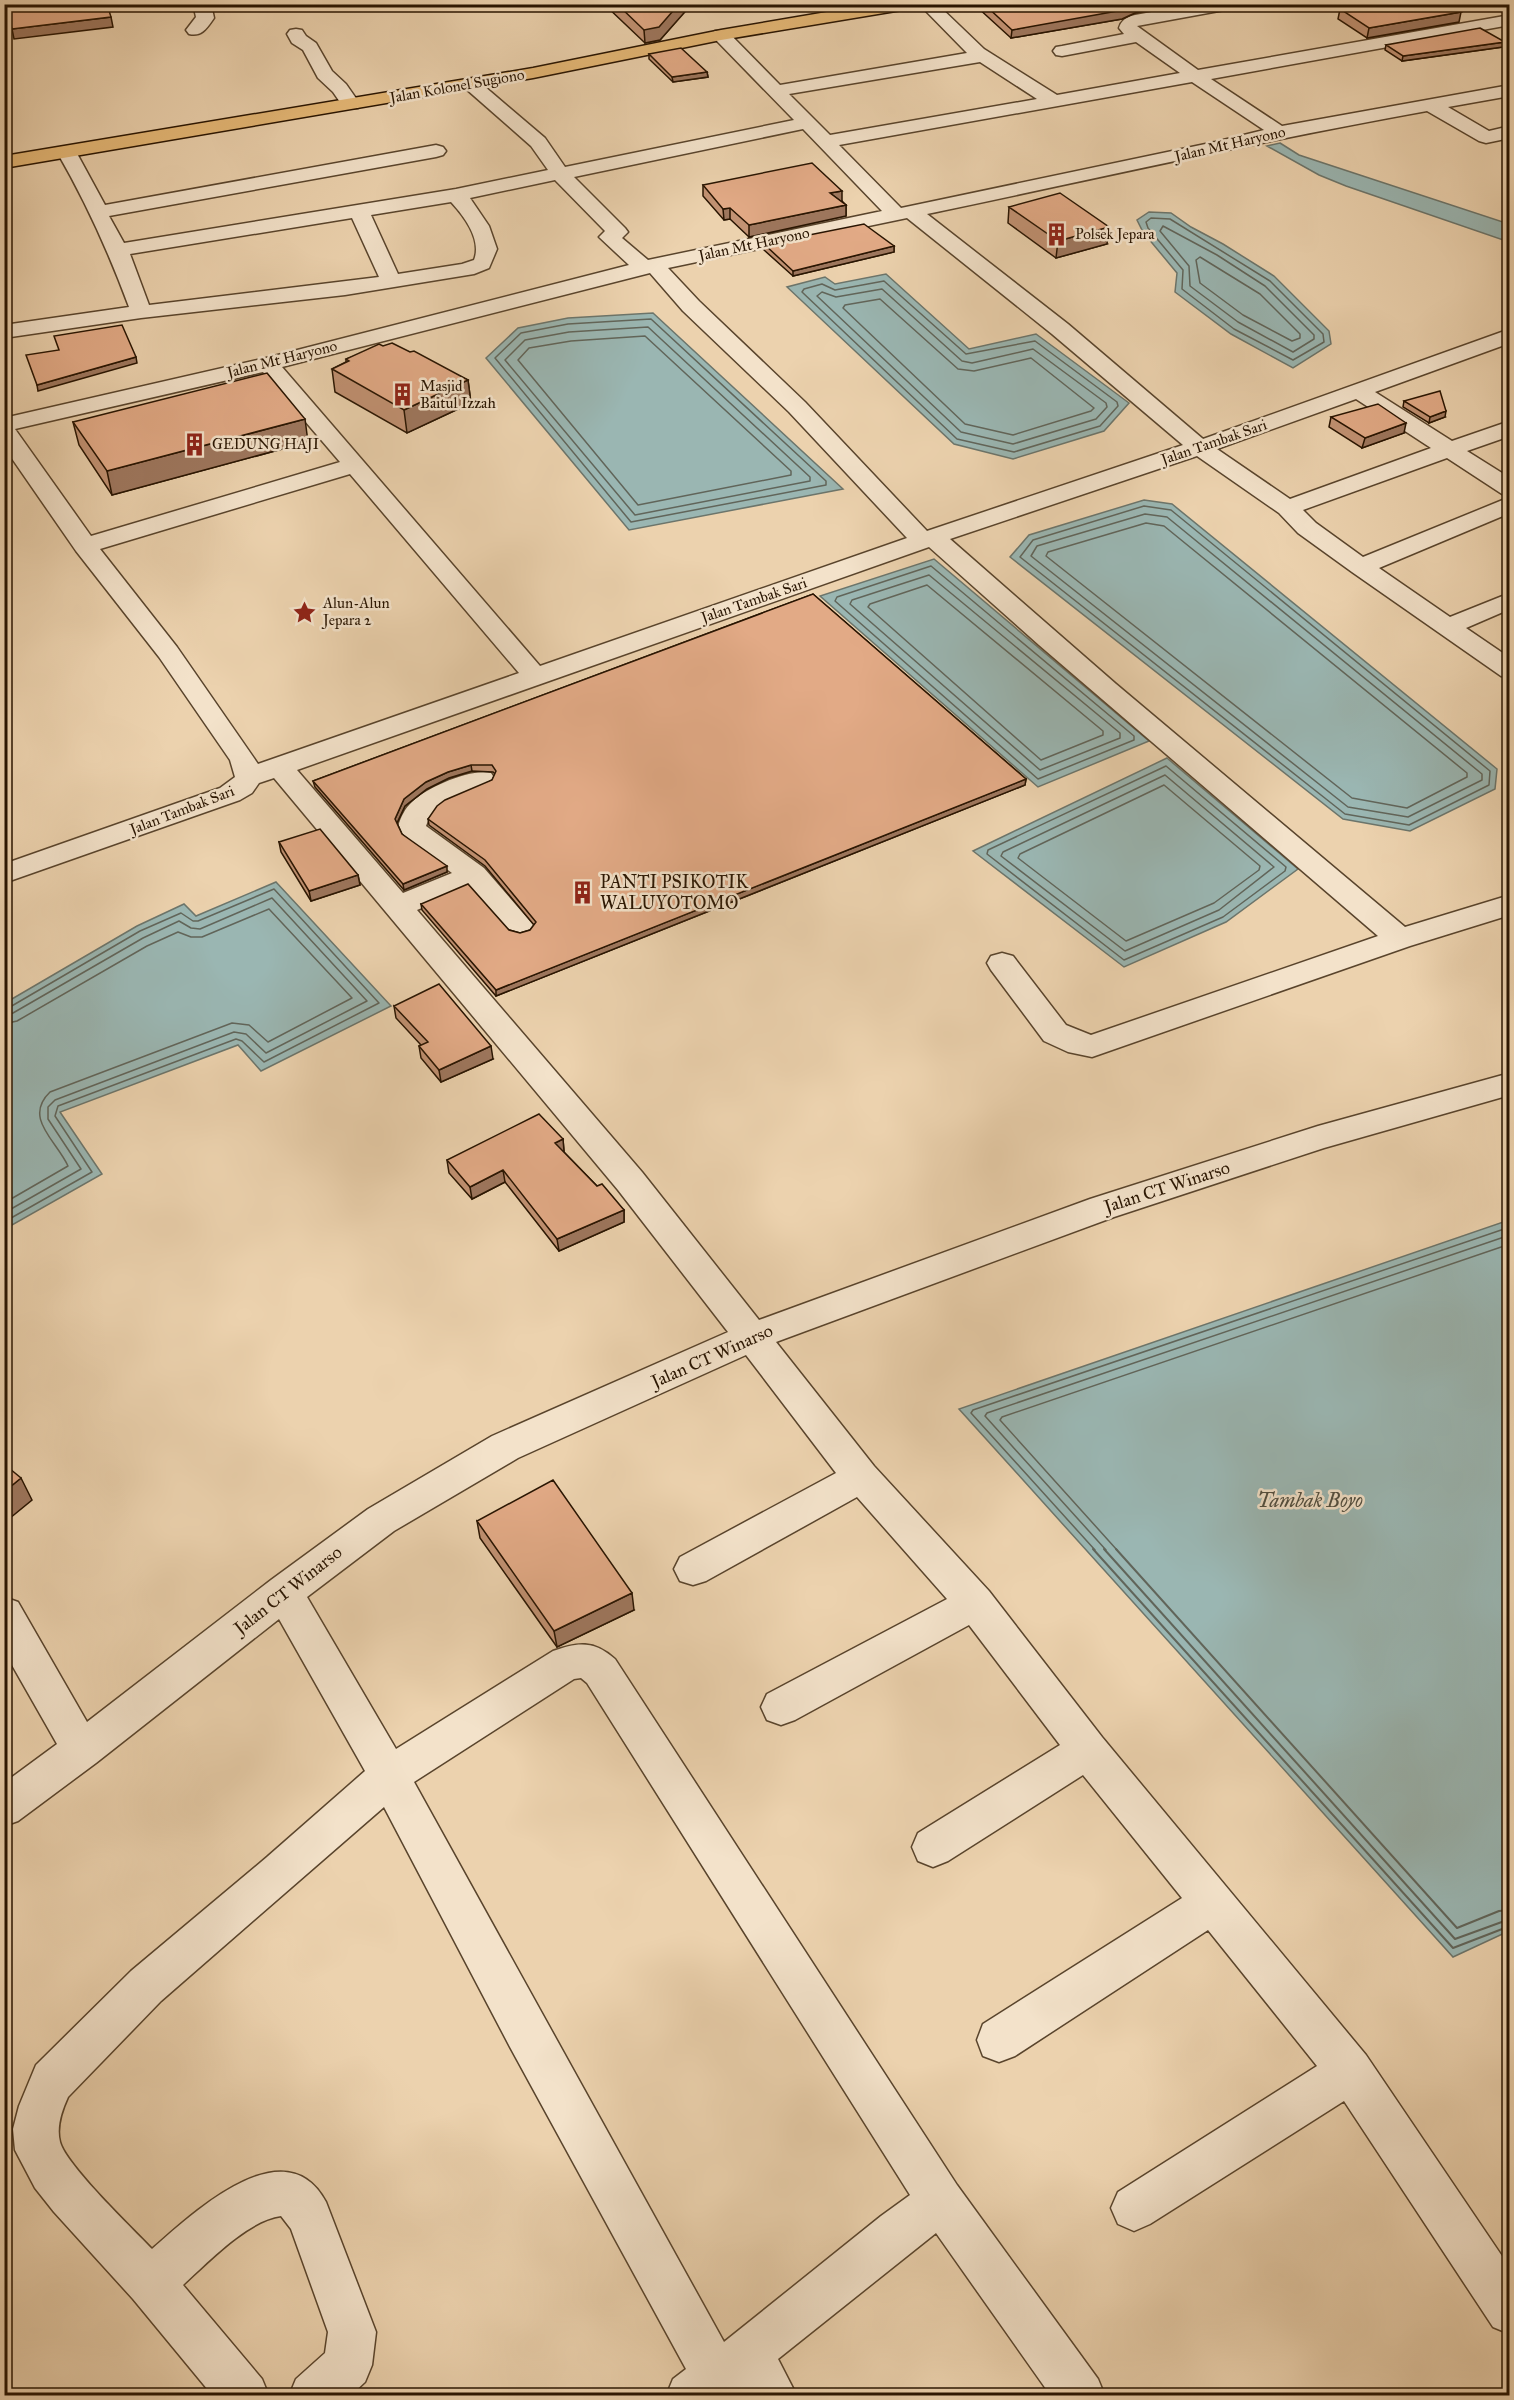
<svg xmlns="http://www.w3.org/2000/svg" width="1514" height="2400" font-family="'IM FELL Great Primer',serif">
  <rect width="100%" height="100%" fill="#ecd2ae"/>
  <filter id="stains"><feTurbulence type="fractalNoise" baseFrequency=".00333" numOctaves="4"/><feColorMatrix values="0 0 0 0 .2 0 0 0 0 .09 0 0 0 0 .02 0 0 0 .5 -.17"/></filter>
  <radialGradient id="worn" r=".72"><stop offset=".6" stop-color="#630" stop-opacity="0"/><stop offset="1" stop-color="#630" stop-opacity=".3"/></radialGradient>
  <path fill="#9ab6b2" stroke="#6c756b" stroke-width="1.5" d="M1280,143l19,12 210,69v18l-163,-56 -27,-11 -52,-29z
    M1149,212l22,1 20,14 32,17 51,32 55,55 2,13 -38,24 -62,-34 -56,-42 2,-19 -34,-41 -6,-12z
    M886,274l83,75 67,-15 93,69 -25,28 -91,28 -59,-15 -167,-157 38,-10 10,7z
    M653,313l190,176 -214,41 -143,-172 32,-30 50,-10z
    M1144,500l28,4 325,265 -2,20 -85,42 -67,-12 -333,-262 19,-22z
    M934,559l215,182 -111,46 -218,-191z
    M1167,758l131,111 -72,53 -102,45 -151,-116z
    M276,882l115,124 -130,65 -23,-26 -178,67 42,62 -97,55v-226l132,-77 47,-22 12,12z
    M1509,1220v711l-56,26 -494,-548z"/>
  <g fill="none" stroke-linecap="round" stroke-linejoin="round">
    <path stroke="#61655a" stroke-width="1.5" d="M1151,218l19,1 100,62 53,53 1,8 -31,18 -59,-31 -52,-40 1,-19 -35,-42 -2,-6z
      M1163,226l54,29 48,31 49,49v4l-21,13 -55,-30 -48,-36 -1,-20 -29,-35z
      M1200,257l60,37 40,40v4l-8,3 -49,-26 -43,-32 -4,-23z
      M884,281l82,73 69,-13 82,61 1,4 -18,20 -86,26 -57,-13 -155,-147 2,-3 18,-5 13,6z
      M882,289l80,72 10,2 61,-14 73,54 1,4 -11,12 -83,25 -52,-12 -144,-136 5,-4 14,5z
      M880,299l78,70 16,2 57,-13 63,50 -3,3 -78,24 -48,-11 -122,-116 2,-3z
      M651,319l175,162v4l-195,37 -136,-164 26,-25 47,-9z
      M648,327l162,150v4l-175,34 -130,-155 20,-20 44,-8z
      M645,336l146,135v4l-153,30 -120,-145 11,-12 42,-7z
      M1144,506l27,4 319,261 -1,14 -80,40 -64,-11 -325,-257 13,-17z
      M1145,514l22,3 315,257v6l-74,37 -60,-10 -317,-251 6,-10z
      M1146,523l18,3 303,247v4l-60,31 -55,-10 -306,-242 2,-4z
      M931,566l203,170v4l-96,39 -203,-178 2,-4z
      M929,575l191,158v5l-80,32 -190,-166 2,-4z
      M927,585l176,146v4l-62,25 -173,-153 2,-3z
      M1166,766l120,101 -1,4 -62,46 -99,43 -137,-106 1,-4z
      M1165,775l109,92 -55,43 -94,41 -124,-95 2,-4z
      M1164,785l96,81 -1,4 -45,33 -88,38 -108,-83 2,-4z
      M4,1007h6l130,-76 41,-18 12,8h5l76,-32 105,114 -115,59 -22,-21 -6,-2 -178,67 -3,10 37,56 -88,50
      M4,1015l9,-2 130,-75 36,-17 12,7 9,1 72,-31 95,103 -101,52 -20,-19 -12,-2 -179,68 -7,7v12l33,50 -77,44
      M4,1024l13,-3 130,-75 31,-14 13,5h11l67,-28 83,89 -84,44 -19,-17 -17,-2 -182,69c-27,26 6,48 18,74l-64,37
      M1095,1550l-124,-137 2,-3 537,-183
      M1106,1550l-121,-134 2,-3 523,-178
      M1117,1550l-117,-130 2,-3 508,-173"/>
    <path stroke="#61655a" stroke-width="2" d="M1093,1549l360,399 57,-22
      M1104,1549l351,390 55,-20
      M1116,1549l341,379 42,-17 11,-1"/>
    <defs>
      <path id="minor" d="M193,4h18l3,14c-7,10 -12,19 -25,16l-3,-4 10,-13z
        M919,4h18l47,45 73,46 123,-22 -44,-31 -74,14 -6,-1 -3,-4 3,-4 6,-1 62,-12 -5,-6c2,-8 8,-11 16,-13l61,-11h42l-8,5 -93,17 61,44 312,-55v10l-299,54 71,47 228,-41v11l-62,11 41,24 21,-5v12l-24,5 -7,-2 -52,-30c-167,30 -333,68 -500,103l141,110 135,115 307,-110v14l-135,49 77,49 58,-20v15l-43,15 43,27v18l-8,-2 -55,-36 -144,52 13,13 47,34 147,-60v16l-131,55 71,49 60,-24v16l-44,19 44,30v20l-9,-2 -149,-104 -54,-39 -19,-20 -82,-57 -247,83 166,145 289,243 105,-32v20l-100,31 -318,111 -24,-5 -24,-11 -53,-71 -4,-7 4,-7 11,-3 11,3 53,69 25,10 287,-99 -339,-291 -110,-98 -632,223 106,123 49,-20 -47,-34 -7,-13c3,-9 7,-18 14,-24 15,-15 59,-34 79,-29l4,6 -4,6c-22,9 -57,16 -65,41l58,42 51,59 -5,7 -10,3 -10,-3 -41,-46 -52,22 225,262 117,148 331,-121 228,-73 192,-53v22l-186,53 -210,69 -338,125 98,124 115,125 113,146 264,318 144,213v66l-17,-7 -149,-226 -194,123 -16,7 -16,-7 -7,-16 7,-16 199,-126 -109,-136 -193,126 -16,6 -16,-6 -6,-16 6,-16 199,-126 -99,-123 -135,86 -15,6 -15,-6 -6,-14 6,-14 142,-88 -91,-120 -174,95 -14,5 -14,-5 -6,-13 6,-13 180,-95 -90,-102 -151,84 -13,4 -13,-4 -6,-12 6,-12 156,-84 -90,-118 -228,103 -124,73 -87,66 89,152 157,-98c24,-9 41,-11 62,8l342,526 141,194 7,17h-54l-115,-163 -158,126 19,37h-52l-4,-8 -10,8h-65l7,-17 13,-10 -176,-322 -126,-240 -223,194 -93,96c-6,13 -12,30 -8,45 6,23 73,87 92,107 39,-34 133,-124 174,-47l50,130 -4,33 -7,17 -15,14h-61l7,-17 29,-26 3,-21 -37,-103 -10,-13c-33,4 -74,47 -98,69l79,94 7,17h-56l-80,-97 -79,-87 -19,-24 -20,-38 -2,-21 6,-23 17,-41 95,-94 136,-114 98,-86 -86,-152 -183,144 -78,58 -14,5v-43l53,-39 -53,-93v-54l14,5 69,120 184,-142 97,-71 124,-73 236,-104 -110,-142 -344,-412 -15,5 -7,10 -12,7 -236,83v-19l216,-76 15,-11 -5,-17 -71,-103 -83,-106 -72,-104v-29l262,-60 363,-93 -30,-28 6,-6 -50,-51 -85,18 19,28 8,23 -8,19 -15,6 -129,21 -204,23 -137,20v-13l125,-18c-20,-54 -43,-105 -72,-155l3,-4h14l31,57 331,-60 7,2 3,4 -3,4 -7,2 -327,59 15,27 332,-54 92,-19 -17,-24 -66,-58 -3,-4 3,-4h12l68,58 20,29 229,-47 -79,-81 -3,-4 3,-4h12l53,54 187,-32zM980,62l57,37 -207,36 -41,-41zM1192,82l72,48 -49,12 -314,66 -62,-63zM803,129l79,82 -234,49 -26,-22 6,-6 -3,-4 -51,-51zM451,202c13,14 31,38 23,58l-12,4 -64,10 -27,-59zM352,218l27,59 -230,28 -19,-51zM907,218l145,116 131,111 -256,86 -122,-129 -106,-101 -31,-33zM650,273l33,38 106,101 118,126 -367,128 -258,-299zM263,372l77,90 -249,74 -76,-107zM1356,399l75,49 -141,51 -73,-50zM350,474l169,199 -261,91 -81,-117 -77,-98zM581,1678l6,5 323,512 -29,21 -157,126 -310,-560 160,-103z
        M296,29l6,1 4,6 10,7 16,28 14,13 14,20 -2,4h-14l-11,-16 -15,-14 -15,-28 -11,-7 -5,-9 3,-4z"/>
      <path id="major" d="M874,4h42l-8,5 -187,31 -188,38 -529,90v-12l529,-88 188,-38z"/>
    </defs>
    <use href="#minor" stroke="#59442c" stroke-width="3"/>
    <use href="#major" stroke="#281401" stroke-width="3"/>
    <use href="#minor" fill="#f3e2ca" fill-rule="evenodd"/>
    <use href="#major" fill="#e6b977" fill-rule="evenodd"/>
  </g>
  <path fill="#c29273" stroke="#281401" stroke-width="1.5" d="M604,4h87l-31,36 -15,3z
    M977,4h207l-49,9 -13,6 -111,19 -34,-31z
    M1340,9l119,13 -92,16 -29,-19z
    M1508,18h1v13l-3,-3z
    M1386,45l117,2 -101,14 -17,-11z
    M649,54l58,18 1,5 -35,5 -24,-23z
    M703,185l139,16 4,4v11l-97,21 -19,-18 -6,1 -21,-24z
    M1009,207l98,37 -51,14 -48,-35z
    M764,244l130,2v6l-101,24 -29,-26z
    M383,346l27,6 58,28 3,23 -64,30 -72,-41 -3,-23 14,-7v-3z
    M1404,401l41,16 -16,6 -26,-16z
    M1331,417l73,16 -42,15 -33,-21z
    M73,422l235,20 -196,53 -33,-50z
    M813,594l213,185 -1,6 -529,211 -74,-86 -1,-6 99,29 10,-3 4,-5 -49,-59 -56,-41 -1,-6 64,-39 3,-6 -2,-2 -21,-1 -23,7 -22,11 -22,17 -8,17 5,11 45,38 -43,18 -89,-103 -2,-6z
    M279,842l79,33 2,10 -49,16 -30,-49z
    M394,1006l99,53 -52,23 -20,-24 -2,-12 2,-1 -25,-27z
    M563,1139l1,13 33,34 27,24v12l-65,29 -54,-69 -33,17 -23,-26 -2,-13z
    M477,1521l157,89 -77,37 -77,-109z"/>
  <path fill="#9e775e" stroke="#281401" stroke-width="1.5" d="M679,4l12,1 -31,35 -15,3 -1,-13z
    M1135,4h49l-49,9 -13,6 -111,19 1,-8z
    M1461,12l-2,10 -92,16 2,-10z
    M111,17l2,10 -99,12 -2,-10z
    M1505,42l-2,5 -101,14 1,-5z
    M707,72l1,5 -35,5 -1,-5z
    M842,191v11l-12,-9z
    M846,205v11l-97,21v-12z
    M730,208v11l-6,1 -1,-11z
    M1109,227l-2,17 -51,14 2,-17z
    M894,246v6l-101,24v-5z
    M136,357l1,6 -99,28 -1,-6z
    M468,380l3,23 -64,30 -3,-23z
    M1446,411l-1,6 -16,6 1,-6z
    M305,419l3,23 -196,53 -5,-24z
    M1406,423l-2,10 -42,15 3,-10z
    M471,765l1,6 -23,7 -22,11 -22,17 -9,19 -1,-6 9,-20 22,-17 22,-10z
    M1026,779l-1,6 -529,211v-6z
    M447,866v6l-43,18 -1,-6z
    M358,875l2,10 -49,16 -2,-10z
    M491,1046l2,13 -52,23 -2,-12z
    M563,1139l1,12 -7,4 -2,-12z
    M503,1170l2,12 -33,17 -2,-12z
    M624,1210v12l-65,29 -2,-12z
    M21,1478l11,22 -28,23v-31z
    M632,1593l2,17 -77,37 -3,-16z"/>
  <path fill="#e2aa86" stroke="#281401" stroke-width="1.5" d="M5,4h102l4,13 -99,12z
    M617,4h62l-20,23 -15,3z
    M984,4h151l-12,6 -111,20z
    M1366,4h81l14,8 -92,16 -29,-19z
    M1480,28l25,14 -102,14 -17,-11z
    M681,48l26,24 -35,5 -23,-23z
    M812,163l30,28 -12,2 16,12 -97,20 -19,-17 -7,1 -20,-24z
    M1060,193l49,34 -51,14 -49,-34z
    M864,224l30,22 -101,25 -29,-27z
    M122,325l14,32 -99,28 -11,-30 33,-5 -5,-14z
    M392,343l18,9 4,-1 54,29 -64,30 -72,-41 17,-8 -3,-2 33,-15 4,2z
    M267,373l38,46 -198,52 -34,-49z
    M1440,391l6,20 -16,6 -26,-16z
    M1378,404l28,19 -41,15 -34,-21z
    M813,594l213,185 -530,211 -75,-86 47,-20 41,46 11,3 10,-3 6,-8 -51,-62 -57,-41 9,-13 8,-6 47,-20 4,-9 -4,-6h-21l-23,7 -22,10 -22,17 -9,20 7,15 45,32 -44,18 -90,-103z
    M320,829l38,46 -49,16 -30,-49z
    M439,984l52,62 -52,24 -20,-24 9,-4 -34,-36z
    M539,1114l24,25 -8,4 42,43 5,-2 22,26 -67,29 -54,-69 -33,17 -23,-27z
    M4,1464l17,14 -17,14z
    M553,1480l79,113 -78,38 -77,-110z"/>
  <defs>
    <symbol id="building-bare" viewBox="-9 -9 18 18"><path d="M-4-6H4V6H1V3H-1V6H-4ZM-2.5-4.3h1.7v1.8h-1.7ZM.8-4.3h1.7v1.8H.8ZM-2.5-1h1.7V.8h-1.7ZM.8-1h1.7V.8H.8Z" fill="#8f2418" stroke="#f3e2ca" stroke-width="2.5" paint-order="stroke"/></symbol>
    <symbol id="sight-bare" viewBox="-9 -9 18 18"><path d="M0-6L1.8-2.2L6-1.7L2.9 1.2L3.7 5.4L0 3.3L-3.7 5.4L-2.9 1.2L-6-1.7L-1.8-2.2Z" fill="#8f2418" stroke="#f3e2ca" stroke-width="2.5" paint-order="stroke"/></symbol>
  </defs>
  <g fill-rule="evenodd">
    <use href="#building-bare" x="1040" y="218" width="33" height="33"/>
    <use href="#building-bare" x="386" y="378" width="33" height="33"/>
    <use href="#building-bare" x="178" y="428" width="33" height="33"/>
    <use href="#sight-bare" x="288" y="596" width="33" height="33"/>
    <use href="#building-bare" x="566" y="876" width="33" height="33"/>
  </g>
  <g text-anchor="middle" stroke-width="5" stroke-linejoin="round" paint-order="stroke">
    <g font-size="15" fill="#281401" stroke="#f3e2ca">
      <text transform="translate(457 86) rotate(-10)" y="5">Jalan Kolonel Sugiono</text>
      <text transform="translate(1230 144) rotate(-13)" y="5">Jalan Mt Haryono</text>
      <text transform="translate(754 244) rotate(-12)" y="5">Jalan Mt Haryono</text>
      <text transform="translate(282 359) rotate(-14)" y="5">Jalan Mt Haryono</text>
      <text transform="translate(1214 442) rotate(-19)" y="5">Jalan Tambak Sari</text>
      <text transform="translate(754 600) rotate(-19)" y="5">Jalan Tambak Sari</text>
      <text transform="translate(182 810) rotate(-21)" y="5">Jalan Tambak Sari</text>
    </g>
    <g font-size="15" fill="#281401" stroke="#f3e2ca" text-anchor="start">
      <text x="1075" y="239">Polsek Jepara</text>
      <text x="420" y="391">Masjid<tspan x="420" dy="17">Baitul Izzah</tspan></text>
      <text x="212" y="449">GEDUNG HAJI</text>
      <text x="323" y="608">Alun-Alun<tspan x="323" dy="17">Jepara 2</tspan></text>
    </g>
    <g font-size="18" fill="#281401" stroke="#f3e2ca" text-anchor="start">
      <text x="600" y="888">PANTI PSIKOTIK<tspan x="600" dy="21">WALUYOTOMO</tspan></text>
    </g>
    <g font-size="18" fill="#281401" stroke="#f3e2ca">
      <text transform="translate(1167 1187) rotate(-18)" y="6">Jalan CT Winarso</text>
      <text transform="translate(712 1356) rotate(-24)" y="6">Jalan CT Winarso</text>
      <text transform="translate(288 1590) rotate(-38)" y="6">Jalan CT Winarso</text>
    </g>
    <g font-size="20" font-style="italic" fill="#504d3f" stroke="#f3e2ca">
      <text x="1310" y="1507">Tambak Boyo</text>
    </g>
  </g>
  <rect width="1514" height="2400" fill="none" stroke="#ecd2ae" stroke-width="24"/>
  <rect x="6" y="6" width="1502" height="2388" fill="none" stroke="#281401" stroke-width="3"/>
  <rect x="12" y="12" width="1490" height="2376" fill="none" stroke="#281401" stroke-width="1.5"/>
  <rect width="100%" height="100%" filter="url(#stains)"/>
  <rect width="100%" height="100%" fill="url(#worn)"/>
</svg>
